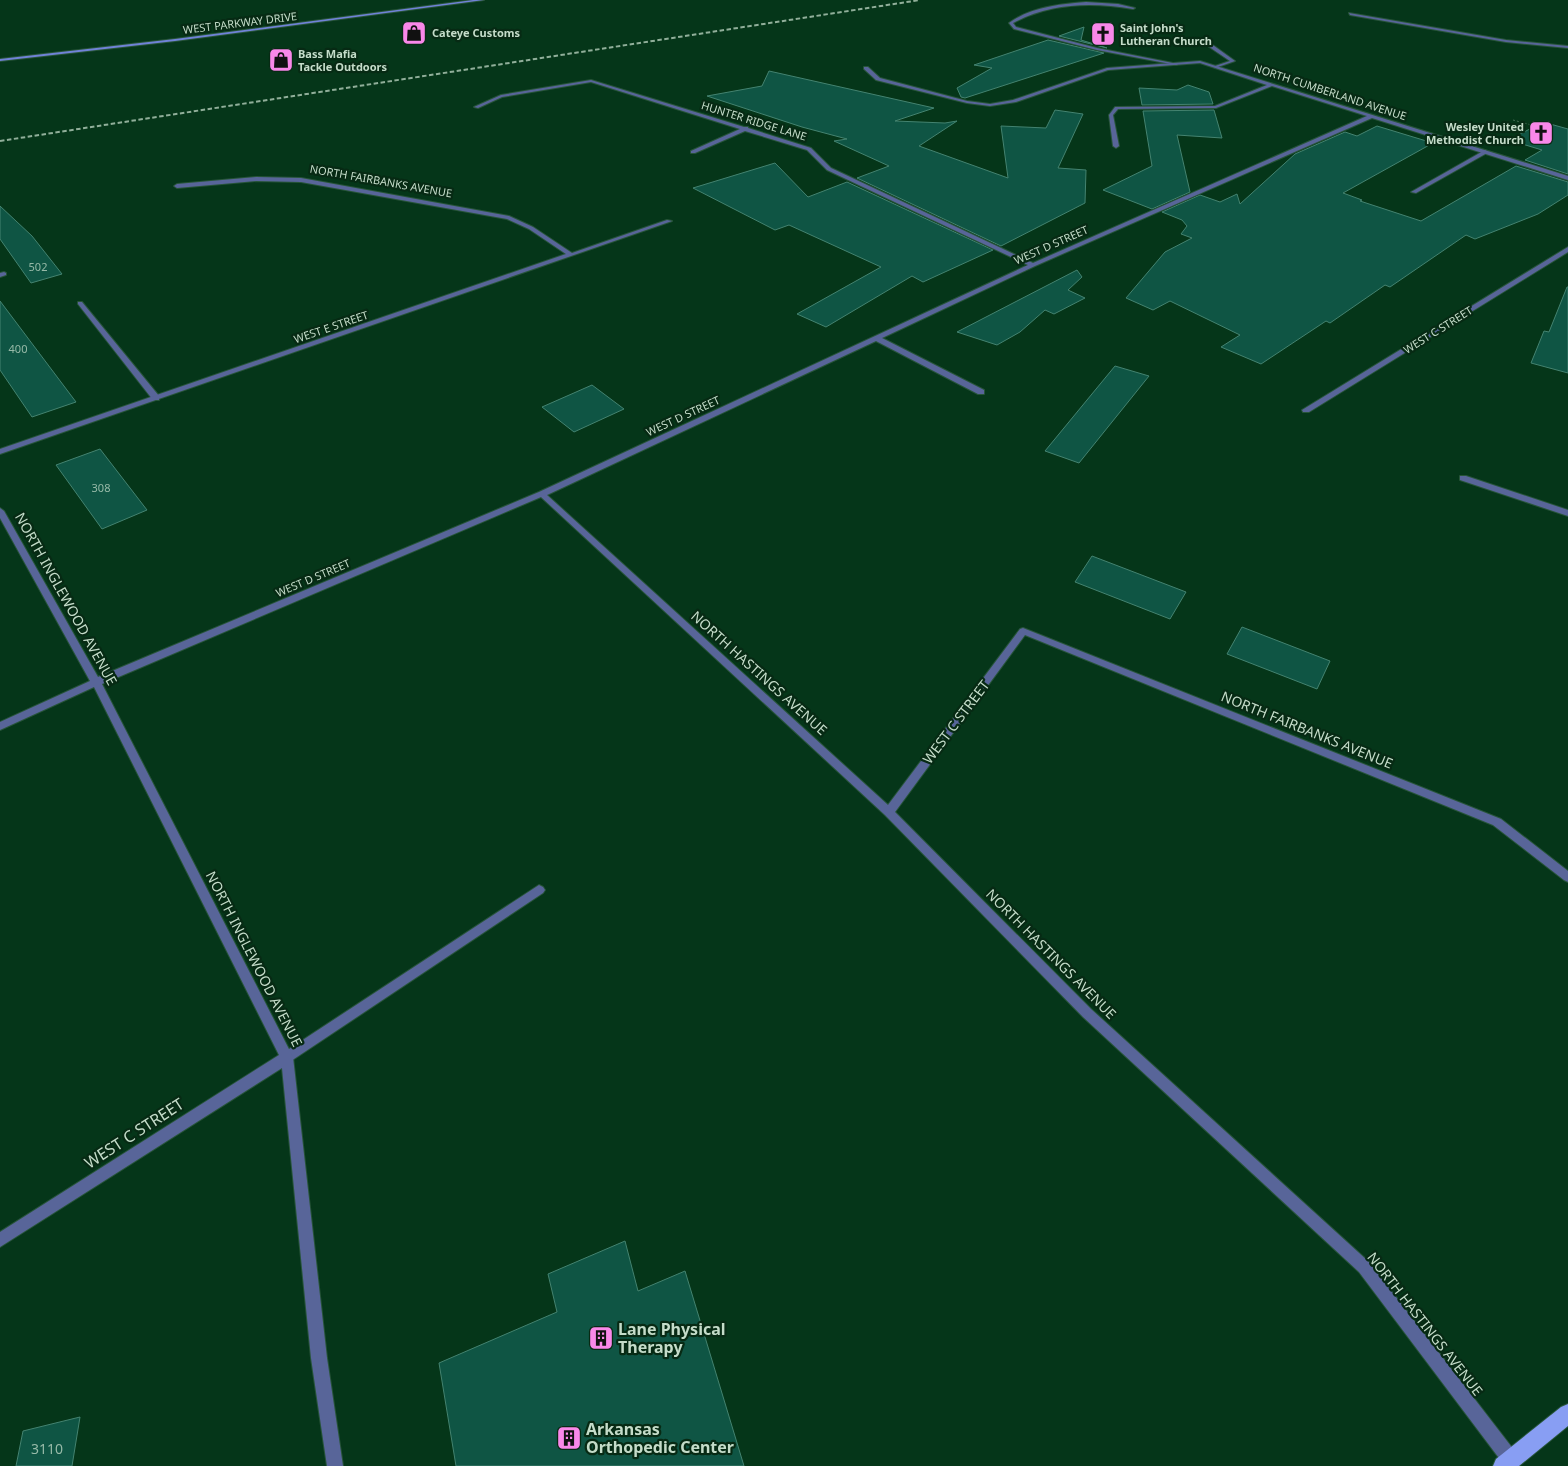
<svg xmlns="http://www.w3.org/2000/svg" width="1568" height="1466" font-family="'Noto Sans',sans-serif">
  <rect width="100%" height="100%" fill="#053619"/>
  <path fill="#0f5544" stroke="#448370" d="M1084,27l-3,13 26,8 -48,-12z
    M1048,40l56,13 -139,45 -4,-1 -4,-9 35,-20 -18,-3z
    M769,71l165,37 -39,13 50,2 12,-2 -38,25 89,32 -7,-52 45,2 9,-18 28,4 -25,54 28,2 -1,33 -84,43 -144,-68 32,-12 -55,-25 13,-2 -45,-12 -95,-31 55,-10z
    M1188,85l21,7 4,12 -71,1 -3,-17 38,2z
    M1214,110l8,28 -45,-3 13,57 -38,17 -49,-19 49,-24 -9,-55z
    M1543,122l25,7v45l-43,-14 17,-10 -33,-10z
    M1377,126l56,17 -90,50 19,7 -2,1 61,20 95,-55 52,16v13l-30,19 -63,25 -9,-4 -76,52 -5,-2 -55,38 -4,-2 -65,43 -40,-17 19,-12 -70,-34 -17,9 -27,-12 39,-46 27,-14 -11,-4 6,-8 -5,-6 -20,-8 38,-17 20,7 17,-8 3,10 55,-50 50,-22 12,4z
    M775,163l33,34 39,-15 146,68 -70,32 -11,-6 -86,51 -29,-13 84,-47 -92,-42 -14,5 -82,-42z
    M0,206l32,30 30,38 -31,9 -31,-44z
    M1077,270l5,7 -14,13 17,8 -31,16 -9,-4 -25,22 -23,13 -40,-13z
    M1567,287h1v86l-37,-10 13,-32 5,1z
    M0,301l76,101 -44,15 -32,-47z
    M1115,366l34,10 -70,87 -34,-12z
    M592,385l32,24 -50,23 -32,-25z
    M100,449l47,61 -45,19 -46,-64z
    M1092,556l94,36 -16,27 -95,-37z
    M1242,627l88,34 -13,28 -90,-35z
    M625,1241l13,50 47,-20 59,195h-288l-17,-103 118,-51 -9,-38z
    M80,1417l-8,49h-56l7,-35z"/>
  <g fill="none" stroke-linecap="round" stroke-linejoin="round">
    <defs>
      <path id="lane" d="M1086,2l32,2 17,4 -2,1c-42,-7 -82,-6 -120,14l3,4 81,21 81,16 -2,1 -79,-15 -83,-21 -5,-6c22,-16 51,-19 77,-21z
        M1349,13l157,27 62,6v2l-62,-6 -156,-27z
        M1199,38h4l32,23 -20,7v-2l15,-5 -31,-21z
        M1485,150l3,2 -1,1 -71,40 -5,-1z
        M4,272l2,1v2l-6,2v-4z
        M78,302h4l77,94v4h-6l-75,-96z
        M539,885l4,2 2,3 -2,3 -252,168 -4,2 -4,-2 -2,-4 2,-4z"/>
      <path id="street" d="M1200,61l368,115v4l-196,-62 -337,148 -153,72 102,52v4h-6l-102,-53 -329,154 341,310 132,-176 3,-1 478,191 67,52v11l-4,-2 -71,-55 -468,-190 -130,177 196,197 278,253 148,192 2,6 -2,6h-12l-146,-194 -276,-255 -198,-202 -344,-318 -439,187 191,373 34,301 16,108h-16l-16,-108 -29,-290 -282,179v-15l279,-177 -185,-368 -94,43v-8l90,-41 -90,-163v-10l4,3 94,166 441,-185 489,-227 -201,-95 -20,-20 -62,-19 -50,22h-4v-2l49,-22 -149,-47 -89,15 -24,11 -4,-1 27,-12 90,-15 153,47h4v1l63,20 20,20 202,95 334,-147 -95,-30 -56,22 -98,1 -5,6 6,31 -3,2 -3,-2 -4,-31 6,-8 100,-1 52,-21 -67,-22 -92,7 -92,32 -26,4 -23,-3 -91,-23 -12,-11v-2h4l12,11 87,23 23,3 23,-4 94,-32z
        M256,177l45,1 208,38 24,11 39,26 95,-33 5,1 -672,233v-5l566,-195 -37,-25 -22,-10 -206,-37 -45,-1 -79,7 -3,-2 3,-2z
        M1568,247v5l-259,160h-6l-1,-2z
        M1460,476h6l102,34v6l-108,-36z"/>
      <path id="secondary" d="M473,0h11l-309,41 -175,20v-2l175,-20z"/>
      <path id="primary" d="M1568,1404v22l-49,40h-26l3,-7 65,-52z"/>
    </defs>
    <use href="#lane" stroke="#275439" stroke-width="2"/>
    <use href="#street" stroke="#275439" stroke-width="2"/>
    <use href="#secondary" stroke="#275439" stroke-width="2"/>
    <use href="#primary" stroke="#275439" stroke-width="2"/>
    <path stroke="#466e55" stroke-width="1" stroke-dasharray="2 2" stroke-linecap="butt" d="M1513,120l22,6"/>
    <use href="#lane" fill="#586599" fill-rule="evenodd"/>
    <use href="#street" fill="#586599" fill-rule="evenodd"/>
    <use href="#secondary" fill="#7083d7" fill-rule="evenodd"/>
    <use href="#primary" fill="#889ef3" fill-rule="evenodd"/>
    <path stroke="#91af9a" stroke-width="2" stroke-dasharray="4.5 2.5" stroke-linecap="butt" d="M0,141l920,-141"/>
  </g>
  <defs>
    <symbol id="shop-square" viewBox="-11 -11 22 22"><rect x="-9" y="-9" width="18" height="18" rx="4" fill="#f988e9" stroke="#072a14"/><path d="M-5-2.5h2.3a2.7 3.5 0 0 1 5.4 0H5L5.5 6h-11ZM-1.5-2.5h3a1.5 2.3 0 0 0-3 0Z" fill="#111"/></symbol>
    <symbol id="church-square" viewBox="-11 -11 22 22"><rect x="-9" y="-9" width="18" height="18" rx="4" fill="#f988e9" stroke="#072a14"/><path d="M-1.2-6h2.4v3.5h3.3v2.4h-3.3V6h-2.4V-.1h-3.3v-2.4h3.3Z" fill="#111"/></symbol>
    <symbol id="building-square" viewBox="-11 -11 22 22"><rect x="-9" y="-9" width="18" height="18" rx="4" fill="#f988e9" stroke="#072a14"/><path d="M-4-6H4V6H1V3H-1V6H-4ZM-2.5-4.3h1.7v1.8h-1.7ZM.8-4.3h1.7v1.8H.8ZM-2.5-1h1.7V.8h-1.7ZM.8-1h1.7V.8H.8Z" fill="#111"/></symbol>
  </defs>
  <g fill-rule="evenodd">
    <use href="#shop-square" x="400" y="19" width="28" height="28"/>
    <use href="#church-square" x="1089" y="20" width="28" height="28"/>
    <use href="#shop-square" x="267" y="46" width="28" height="28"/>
    <use href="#church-square" x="1527" y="119" width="28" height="28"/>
    <use href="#building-square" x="587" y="1324" width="28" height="28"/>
    <use href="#building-square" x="555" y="1424" width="28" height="28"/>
  </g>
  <g text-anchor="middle" stroke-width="4.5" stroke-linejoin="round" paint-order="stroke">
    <g font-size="11" fill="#c4dcc9" stroke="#072a14">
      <text transform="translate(240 23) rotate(-7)" y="4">WEST PARKWAY DRIVE</text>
      <text transform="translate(1330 92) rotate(18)" y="4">NORTH CUMBERLAND AVENUE</text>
      <text transform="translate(754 121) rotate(17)" y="4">HUNTER RIDGE LANE</text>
      <text transform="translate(381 181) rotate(10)" y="4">NORTH FAIRBANKS AVENUE</text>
      <text transform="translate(1051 245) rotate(-24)" y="4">WEST D STREET</text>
      <text transform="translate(331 327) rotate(-19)" y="4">WEST E STREET</text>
      <text transform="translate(1438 330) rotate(-32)" y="4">WEST C STREET</text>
      <text transform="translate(683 416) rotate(-25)" y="4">WEST D STREET</text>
      <text transform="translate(313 578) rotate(-23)" y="4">WEST D STREET</text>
    </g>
    <g font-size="11" font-weight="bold" fill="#c4dcc9" stroke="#072a14" text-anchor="start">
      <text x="1120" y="32">Saint John's<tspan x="1120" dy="13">Lutheran Church</tspan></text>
      <text x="432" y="37">Cateye Customs</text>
      <text x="298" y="58">Bass Mafia<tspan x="298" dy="13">Tackle Outdoors</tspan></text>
      <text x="1524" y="131" text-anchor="end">Wesley United<tspan x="1524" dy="13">Methodist Church</tspan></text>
    </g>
    <g font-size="11" fill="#97baa8">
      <text x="38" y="271">502</text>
      <text x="18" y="353">400</text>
      <text x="101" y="492">308</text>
    </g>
    <g font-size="14" fill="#c4dcc9" stroke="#072a14">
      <text transform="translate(66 599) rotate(61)" y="5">NORTH INGLEWOOD AVENUE</text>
      <text transform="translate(759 673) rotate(42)" y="5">NORTH HASTINGS AVENUE</text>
      <text transform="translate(956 722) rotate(-53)" y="5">WEST C STREET</text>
      <text transform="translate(1307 730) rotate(22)" y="5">NORTH FAIRBANKS AVENUE</text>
      <text transform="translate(1051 954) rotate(45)" y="5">NORTH HASTINGS AVENUE</text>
      <text transform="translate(254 959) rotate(63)" y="5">NORTH INGLEWOOD AVENUE</text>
      <text transform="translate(1425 1324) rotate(52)" y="5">NORTH HASTINGS AVENUE</text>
    </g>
    <g font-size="14" fill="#97baa8">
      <text x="47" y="1454">3110</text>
    </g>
    <g font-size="16" fill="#c4dcc9" stroke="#072a14">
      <text transform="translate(134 1133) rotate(-33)" y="6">WEST C STREET</text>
    </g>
    <g font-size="16" font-weight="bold" fill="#c4dcc9" stroke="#072a14" text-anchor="start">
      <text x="618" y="1335">Lane Physical<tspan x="618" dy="18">Therapy</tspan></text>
      <text x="586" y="1435">Arkansas<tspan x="586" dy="18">Orthopedic Center</tspan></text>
    </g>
  </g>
</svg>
